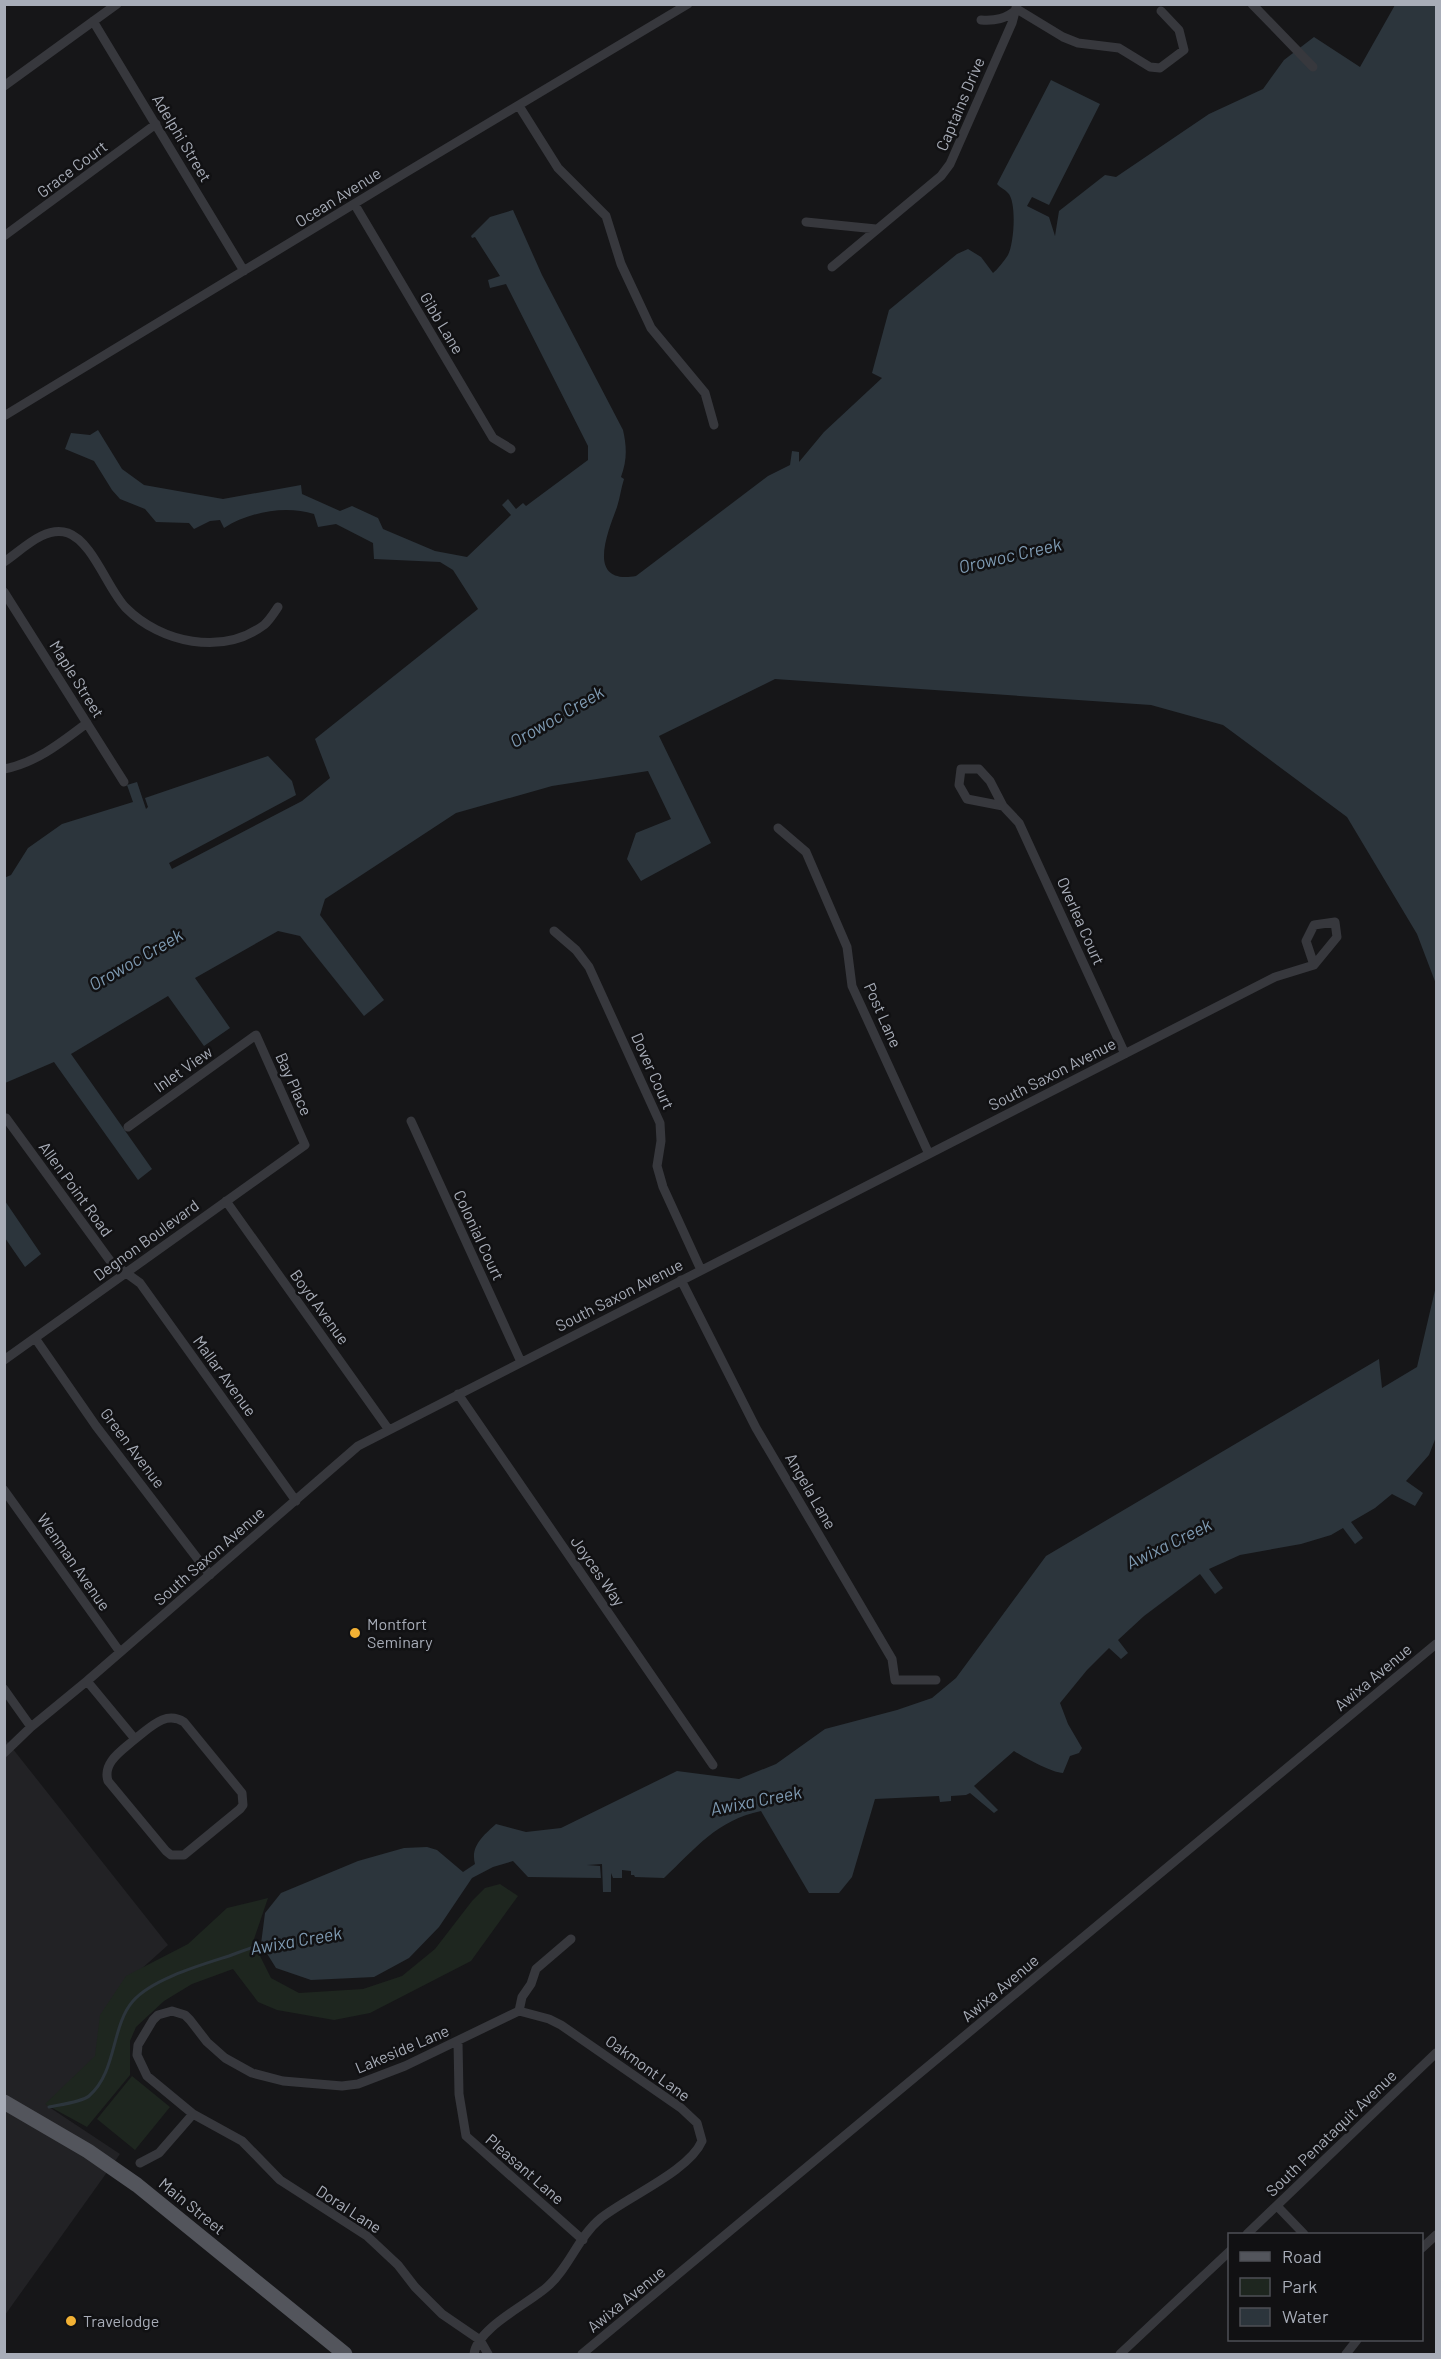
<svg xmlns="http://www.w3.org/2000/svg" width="1441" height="2359" font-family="Barlow,sans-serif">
  <rect width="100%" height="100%" fill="#161618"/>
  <path fill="#222225" d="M5,1739l163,206 -49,44 -10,60 -60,58 71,47 -115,161z"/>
  <path fill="#1e261f" d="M500,1884l18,12 -47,65 -101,52 -36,7 -57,-10 -19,-8 -25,-33 -41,15 -28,17 -28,26 -6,14v34l-43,52 -42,-23 50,-48 5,-41 26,-39 62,-32 39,-36 41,-10 -15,44 18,36 28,15 64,-4 39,-13 33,-27 37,-48 13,-13z
    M132,2076l38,31 -35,43 -38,-31z"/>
  <path fill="#2c353c" d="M1395,5h41v979l-19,-50 -70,-117 -124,-92 -72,-20 -376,-26 -116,57 52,107 -70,38 -14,-22 9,-26 35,-14 -23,-48 -96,15 -96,27 -131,86 -5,16 64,85 -20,16 -64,-80 -22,-5 -83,47 35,50 -26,18 -36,-50 -97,58 81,115 -14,11 -84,-118 -49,21 -1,-205 7,-3 17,-27 34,-24 71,-22 -6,-17 10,-3 9,27 2,-2 -3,-9 123,-42 24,25 4,14 -127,68 3,6 130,-68 28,-23 -15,-39 163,-130 -25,-39 -13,-8 -66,-3 -1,-16 -37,-19 -18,3 -4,-13c-29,-9 -65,-2 -90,14l-4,-8 -10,1 -16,8 -5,-6 -33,-1 -11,-13 -25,-10 -8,-9 -18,-29 -29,-12 6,-16 19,2 8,-5 24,39 22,16 79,14 78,-14 1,9 38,17 12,-5 26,12 5,11 52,22 32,6 44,-42 -9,-10 6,-6 8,10 7,-6 3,3 62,-46v-14l-82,-162 -16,4 -2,-8 12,-4 -25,-39 -3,1 -1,-2 19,-19 23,-7 29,65 81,155c4,18 4,30 -2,47l3,2c-3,9 -4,19 -7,28 -9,25 -32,78 19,69l132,-100 22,-11 2,-14 7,1v10l25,-30 58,-54 -10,-5 17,-63 68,-56 11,-5 13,8 12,16c4,-3 12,-13 15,-18 6,-11 9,-53 0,-62 -3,-4 -8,-5 -11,-9l54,-104 49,24 -51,101 -17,-8 -5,9 22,11 6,19 4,-25 46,-36 11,2 93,-63 54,-25 21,-29 30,-23 46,30z
    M5,1201l36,53 -16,13 -20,-29z
    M1436,1286v151l-7,18 -23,26 17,12 -8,13 -23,-12 -17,14 -24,14 12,16 -8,6 -12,-16 -12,7 -30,9 -61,11 -31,14 14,19 -8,6 -15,-20 -56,42 -26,24 10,13 -7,6 -12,-11 -22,22 -27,33 8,21 14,24 -3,5 -9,3 -7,17c-10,0 -40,-16 -49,-22l-40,35 24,24 -4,3 -24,-20 -4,2 -15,1v5l-11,1 -1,-6 -64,3 -23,78 -13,16h-30l-48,-82c-44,9 -66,38 -97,67l-29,-1 -1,-2h-3v-4l-9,-1v8h-9l-2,-5v19h-8l-1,-28 -15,1 13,1 1,12 -73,-1 -15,-16 -20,6 -21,11 -33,49 -30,31 -35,19 -63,3 -35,-12 -15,-24 4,-31 16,-20 77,-32 46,-13 23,-1 10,3 26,22 12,-8c-5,-18 9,-29 21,-40l30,8 35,-4 116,-57 62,8 37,-15 49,-35 72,-19 35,-12 24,-20 90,-122 333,-197 3,29 35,-21z"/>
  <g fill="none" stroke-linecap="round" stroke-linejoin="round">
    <path stroke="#2c353c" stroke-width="3" d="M49,2107c9,-2 33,-5 40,-11 28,-24 22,-70 44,-95 19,-22 68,-36 96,-45 11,-4 23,-9 35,-12"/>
    <path stroke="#37383d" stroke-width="9" d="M1252,4l61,63
      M981,20c14,1 25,-1 36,-11l46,28 15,6 41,5 31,19 10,1 24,-18 -5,-20 -18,-19
      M93,21l151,250
      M4,86l113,-82
      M519,106l39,62 48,48 15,48 30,64 54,65 9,32
      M355,205l138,233 18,11
      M806,222l70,7
      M4,236l152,-112
      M832,267l109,-91 9,-12 62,-141 5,-19
      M4,416l401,-243 283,-169
      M4,562c18,-12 41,-37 64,-29 25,9 40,57 58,75 35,35 96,48 138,17 5,-4 10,-12 14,-18
      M4,592l120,190
      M4,769c32,-6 58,-27 83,-46
      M1003,806l-36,-7 -8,-14 2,-16h18l11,12 13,25 16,17 106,231
      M778,828l28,24 41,95 5,39 77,168
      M554,931l22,19 13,17 71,156 1,18 -4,25 6,21 38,83
      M6,1118l105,144 29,21 156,218
      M411,1121l110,241
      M226,1201l163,229
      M681,1280l75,148 136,231 3,21h41
      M35,1338l61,88 114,149
      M4,1360l301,-215 -49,-110 -128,92
      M458,1394l255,371
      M4,1490l116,162
      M87,1681l48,58c-12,11 -33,23 -27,42l58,70 5,4h13l56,-46 3,-4 -1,-12 -58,-71c-19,-12 -34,6 -49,17
      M4,1689l27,38
      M4,1753l27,-26 56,-46 271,-235 917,-469 39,-12 23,-28 -2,-15 -21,3 -8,16 8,24
      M519,2011l3,-14 9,-13 5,-15 35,-30
      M458,2042l1,52 7,42 117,104
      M140,2163l19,-10 34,-39
      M1277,2206l27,28
      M1247,2234l189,-181
      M1422,2248l14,-13
      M474,2354c3,-26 54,-50 73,-67 22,-19 31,-50 54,-69 28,-22 88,-47 101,-77l-5,-18 -16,-15 -120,-83 -12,-6 -30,-8
      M488,2354l-8,-14 -38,-26 -27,-27 -17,-22 -31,-29 -87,-56 -38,-39 -49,-27 -46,-38 -10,-21 1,-10 15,-25 5,-5 14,-4 13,4 5,5 17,22 18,16 27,15 31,8 59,5 16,-2 47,-18 114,-55
      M582,2354l854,-710
      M1120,2354l110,-103
      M1346,2354l11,-14"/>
    <path stroke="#53555c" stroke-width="15" d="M4,2102l84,49 49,34 208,169"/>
  </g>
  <g fill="#f2b134" stroke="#111113" stroke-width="2">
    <circle cx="355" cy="1633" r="6"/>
    <circle cx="71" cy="2321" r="6"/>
  </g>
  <g text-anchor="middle" stroke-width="5" stroke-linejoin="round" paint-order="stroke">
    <g font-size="16" fill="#a8adb8" stroke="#111113">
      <text transform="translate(960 104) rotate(-67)" y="6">Captains Drive</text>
      <text transform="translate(182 138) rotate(59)" y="6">Adelphi Street</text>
      <text transform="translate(72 169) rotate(-37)" y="6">Grace Court</text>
      <text transform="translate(338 197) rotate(-32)" y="6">Ocean Avenue</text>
      <text transform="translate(442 323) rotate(59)" y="6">Gibb Lane</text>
      <text transform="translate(77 679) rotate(58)" y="6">Maple Street</text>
      <text transform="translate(1081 921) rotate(66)" y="6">Overlea Court</text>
      <text transform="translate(883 1015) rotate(66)" y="6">Post Lane</text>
      <text transform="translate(183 1069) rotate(-35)" y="6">Inlet View</text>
      <text transform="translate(653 1071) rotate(66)" y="6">Dover Court</text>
      <text transform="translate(1052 1074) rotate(-27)" y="6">South Saxon Avenue</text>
      <text transform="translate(294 1084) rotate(66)" y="6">Bay Place</text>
      <text transform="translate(76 1189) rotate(54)" y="6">Allen Point Road</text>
      <text transform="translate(479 1235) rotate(65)" y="6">Colonial Court</text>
      <text transform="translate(146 1240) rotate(-36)" y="6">Degnon Boulevard</text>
      <text transform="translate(619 1295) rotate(-27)" y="6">South Saxon Avenue</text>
      <text transform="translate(320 1307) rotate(54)" y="6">Boyd Avenue</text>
      <text transform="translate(225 1376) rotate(54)" y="6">Mallar Avenue</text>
      <text transform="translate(133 1448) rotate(53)" y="6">Green Avenue</text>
      <text transform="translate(811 1491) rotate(60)" y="6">Angela Lane</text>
      <text transform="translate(209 1556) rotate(-41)" y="6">South Saxon Avenue</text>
      <text transform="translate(74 1562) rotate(55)" y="6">Wenman Avenue</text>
      <text transform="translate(598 1571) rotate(55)" y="6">Joyces Way</text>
      <text transform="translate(1373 1677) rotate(-40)" y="6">Awixa Avenue</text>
      <text transform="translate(1000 1988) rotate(-40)" y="6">Awixa Avenue</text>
      <text transform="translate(402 2049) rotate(-23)" y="6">Lakeside Lane</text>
      <text transform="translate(648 2068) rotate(36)" y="6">Oakmont Lane</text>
      <text transform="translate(1331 2133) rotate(-44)" y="6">South Penataquit Avenue</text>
      <text transform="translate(525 2169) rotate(41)" y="6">Pleasant Lane</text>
      <text transform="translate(192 2206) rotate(39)" y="6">Main Street</text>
      <text transform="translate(349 2209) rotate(33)" y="6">Doral Lane</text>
      <text transform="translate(626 2299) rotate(-39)" y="6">Awixa Avenue</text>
    </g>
    <g font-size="16" fill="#a8adb8" stroke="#111113" text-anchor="start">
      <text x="367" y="1630">Montfort<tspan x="367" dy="18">Seminary</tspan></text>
      <text x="83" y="2327">Travelodge</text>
    </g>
    <g font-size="18" font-style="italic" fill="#7f9bb3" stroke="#111113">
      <text transform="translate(1010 556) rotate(-13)" y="6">Orowoc Creek</text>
      <text transform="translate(557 717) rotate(-30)" y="6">Orowoc Creek</text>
      <text transform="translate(136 960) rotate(-30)" y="6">Orowoc Creek</text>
      <text transform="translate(1169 1544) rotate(-26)" y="6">Awixa Creek</text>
      <text transform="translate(756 1801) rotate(-11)" y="6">Awixa Creek</text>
      <text transform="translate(296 1941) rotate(-10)" y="6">Awixa Creek</text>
    </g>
  </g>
  <rect width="1441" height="2359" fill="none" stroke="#a8adb8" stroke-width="12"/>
  <rect x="1228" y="2233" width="195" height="108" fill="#111113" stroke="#4d4f55" stroke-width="1.5"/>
  <rect x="1240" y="2252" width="30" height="9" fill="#53555c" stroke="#4d4f55" stroke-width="1.5"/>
  <text x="1282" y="2263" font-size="18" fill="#a8adb8">Road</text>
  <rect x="1240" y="2278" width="30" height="18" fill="#1e261f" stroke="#4d4f55" stroke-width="1.5"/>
  <text x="1282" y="2293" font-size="18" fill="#a8adb8">Park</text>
  <rect x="1240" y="2308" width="30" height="18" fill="#2c353c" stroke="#4d4f55" stroke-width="1.5"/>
  <text x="1282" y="2323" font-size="18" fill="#a8adb8">Water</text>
</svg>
